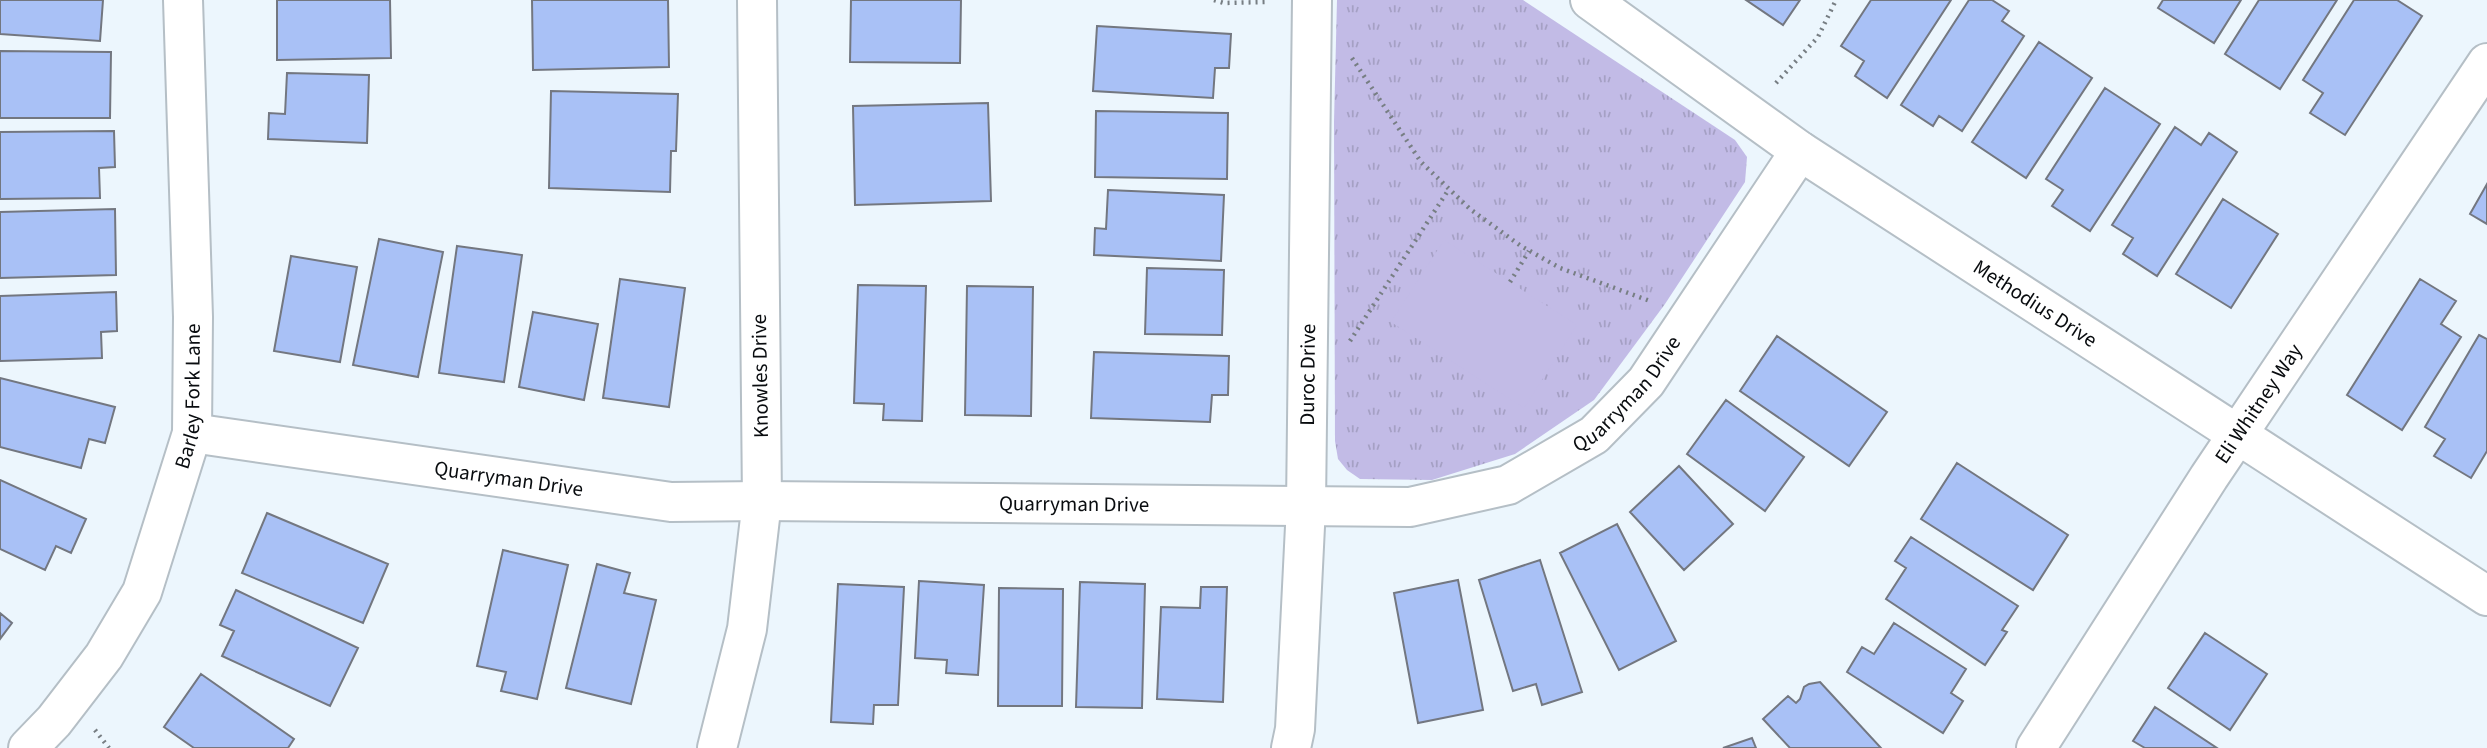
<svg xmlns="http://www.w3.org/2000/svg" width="2487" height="748" font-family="'Source Sans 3',sans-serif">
  <defs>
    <pattern id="grass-tufts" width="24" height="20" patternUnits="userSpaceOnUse" patternTransform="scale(1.75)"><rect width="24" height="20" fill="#c2bbe6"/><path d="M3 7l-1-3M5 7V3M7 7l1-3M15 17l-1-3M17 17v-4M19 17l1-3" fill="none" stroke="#a5a0c4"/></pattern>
  </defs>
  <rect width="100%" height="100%" fill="#ecf6fd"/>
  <path fill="url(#grass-tufts)" d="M1337,0h186l212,140 12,17 -2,25 -80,122 -71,96 -79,54 -83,26 -72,-1 -13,-9 -9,-11 -3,-18 -1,-319z"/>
  <path fill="#c2bbe6" d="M1444,240l133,85 -53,83 -133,-86z"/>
  <path fill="#a9c1f6" stroke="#737780" stroke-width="2" d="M0,0h103l-3,41 -100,-7z
    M277,0h113l1,58 -114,2z
    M532,0h136l1,67 -136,3z
    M851,0h110l-1,63 -110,-1z
    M1746,0h54l-17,25z
    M1871,0h80l-64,98 -32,-22 9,-15 -23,-15z
    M1969,0h23l17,11 -7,10 22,15 -62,95 -23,-15 -6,10 -32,-21z
    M2163,0h78l-27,43 -56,-35z
    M2259,0h78l-57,89 -55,-35z
    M2354,0h43l25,16 -77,119 -35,-22 13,-20 -20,-13z
    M1097,26l134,8 -2,34h-14l-2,30 -120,-7z
    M2039,42l53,36 -66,100 -54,-36z
    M0,51l111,1 -1,66h-110z
    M287,73l82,2 -2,68 -99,-4 1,-26 16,1z
    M2105,88l55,36 -70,107 -38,-25 11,-16 -17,-11z
    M551,91l127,3 -2,57h-5l-1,41 -121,-4z
    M988,103l3,98 -136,4 -2,-99z
    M1096,111l132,2 -1,66 -132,-2z
    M2175,127l26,18 8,-12 28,19 -80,124 -34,-22 10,-16 -21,-13z
    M114,131l1,36 -16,1 1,30 -100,1v-67z
    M2487,184v40l-17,-10z
    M1108,190l116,5 -3,66 -127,-6 1,-27 11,1z
    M2223,199l55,35 -47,74 -55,-34z
    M115,209l1,66 -116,3v-66z
    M379,239l64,13 -25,125 -65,-12z
    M457,246l65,9 -18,127 -65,-9z
    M291,256l66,11 -17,95 -66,-11z
    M1147,268l77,2 -2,65 -77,-1z
    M620,279l65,9 -16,119 -66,-9z
    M2420,279l36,22 -15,23 20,13 -59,93 -55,-35z
    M858,285l68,1 -4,135 -39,-1 1,-16 -30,-1z
    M967,286l66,1 -2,129 -66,-1z
    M116,292l1,39 -16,1 1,26 -102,3v-65z
    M533,312l65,12 -14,76 -65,-13z
    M2479,335l8,4v112l-16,27 -37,-22 11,-17 -20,-12z
    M1777,336l110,76 -38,54 -109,-75z
    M1094,352l135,4 -1,39h-16l-2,27 -119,-4z
    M0,378l115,29 -10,36 -16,-4 -8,29 -81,-21z
    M1726,400l78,57 -39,54 -78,-57z
    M1957,463l111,72 -35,55 -112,-71z
    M1679,466l54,58 -49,46 -54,-58z
    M0,480l86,39 -15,34 -15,-7 -11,24 -45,-21z
    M267,513l121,51 -25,59 -121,-50z
    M1617,524l59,117 -57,29 -59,-117z
    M1911,537l107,69 -16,24 5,2 -22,33 -99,-66 20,-31 -11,-7z
    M503,550l65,15 -31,134 -36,-8 5,-19 -29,-6z
    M1540,560l42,132 -40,13 -6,-21 -23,7 -34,-111z
    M597,564l33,9 -6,20 32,7 -25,104 -65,-16z
    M1458,580l25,130 -65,13 -24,-130z
    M919,581l65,4 -6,90 -32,-2 1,-13 -32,-2z
    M1080,582l65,2 -3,124 -66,-1z
    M838,584l66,3 -6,118h-24l-1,19 -42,-2z
    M1201,587h26l-4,115 -66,-3 4,-92 39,1z
    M999,588l64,1 -1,117h-64z
    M236,590l122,58 -28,58 -108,-50 12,-25 -14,-6z
    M0,613l12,10 -12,16z
    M1894,623l72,46 -15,24 12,8 -20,32 -96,-61 15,-25 12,7z
    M2205,633l62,41 -37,56 -62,-42z
    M201,674l93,65 -6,9h-94l-30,-21z
    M1820,682l61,66h-91l-27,-29 25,-23 8,7 4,-4 4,-12 5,-3z
    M2155,707l62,41h-72l-12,-7z
    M1752,738l4,10h-33z"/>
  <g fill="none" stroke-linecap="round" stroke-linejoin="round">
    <defs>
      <g id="minor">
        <path id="s1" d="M1590,0l210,151 687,445"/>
        <path id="s2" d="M192,433l479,69 91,-1 648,6 98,-22 86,-50 52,-53 154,-231"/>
        <path id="s3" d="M28,748l26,-27 50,-65 38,-64 50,-159 1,-116 -10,-317"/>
        <path d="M717,748l30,-119 15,-128 -5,-501"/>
        <path id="s4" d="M1291,748l4,-19 11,-223 6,-506"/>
        <path id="s5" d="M2036,748l173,-271 278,-414"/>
      </g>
    </defs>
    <use href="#minor" stroke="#b5bfc6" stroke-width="42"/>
    <path stroke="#777e83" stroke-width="4.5" stroke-dasharray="2 5" stroke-linecap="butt" d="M1214,0l10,3 42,-1
      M1352,58l69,104 49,47 51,37 39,22 90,33
      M1776,83l42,-46 18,-37
      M1510,282l19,-31
      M1350,341l99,-152
      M95,730l14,18"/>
    <use href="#minor" stroke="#fff" stroke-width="38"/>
  </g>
  <g text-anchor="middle" stroke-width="5" stroke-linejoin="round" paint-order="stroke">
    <g font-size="21" fill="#090c0f" stroke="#fff">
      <text dy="7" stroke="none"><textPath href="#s1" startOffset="539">Methodius Drive</textPath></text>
      <text dy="7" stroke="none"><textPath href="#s4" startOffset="374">Duroc Drive</textPath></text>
      <text transform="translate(760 376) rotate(-91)" y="7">Knowles Drive</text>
      <text dy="7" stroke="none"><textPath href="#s2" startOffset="1475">Quarryman Drive</textPath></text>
      <text dy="7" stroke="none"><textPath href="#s3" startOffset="397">Barley Fork Lane</textPath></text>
      <text dy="7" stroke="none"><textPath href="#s5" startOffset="410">Eli Whitney Way</textPath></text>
      <text dy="7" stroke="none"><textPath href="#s2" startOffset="320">Quarryman Drive</textPath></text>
      <text dy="7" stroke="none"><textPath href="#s2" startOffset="887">Quarryman Drive</textPath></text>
    </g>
  </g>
</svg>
